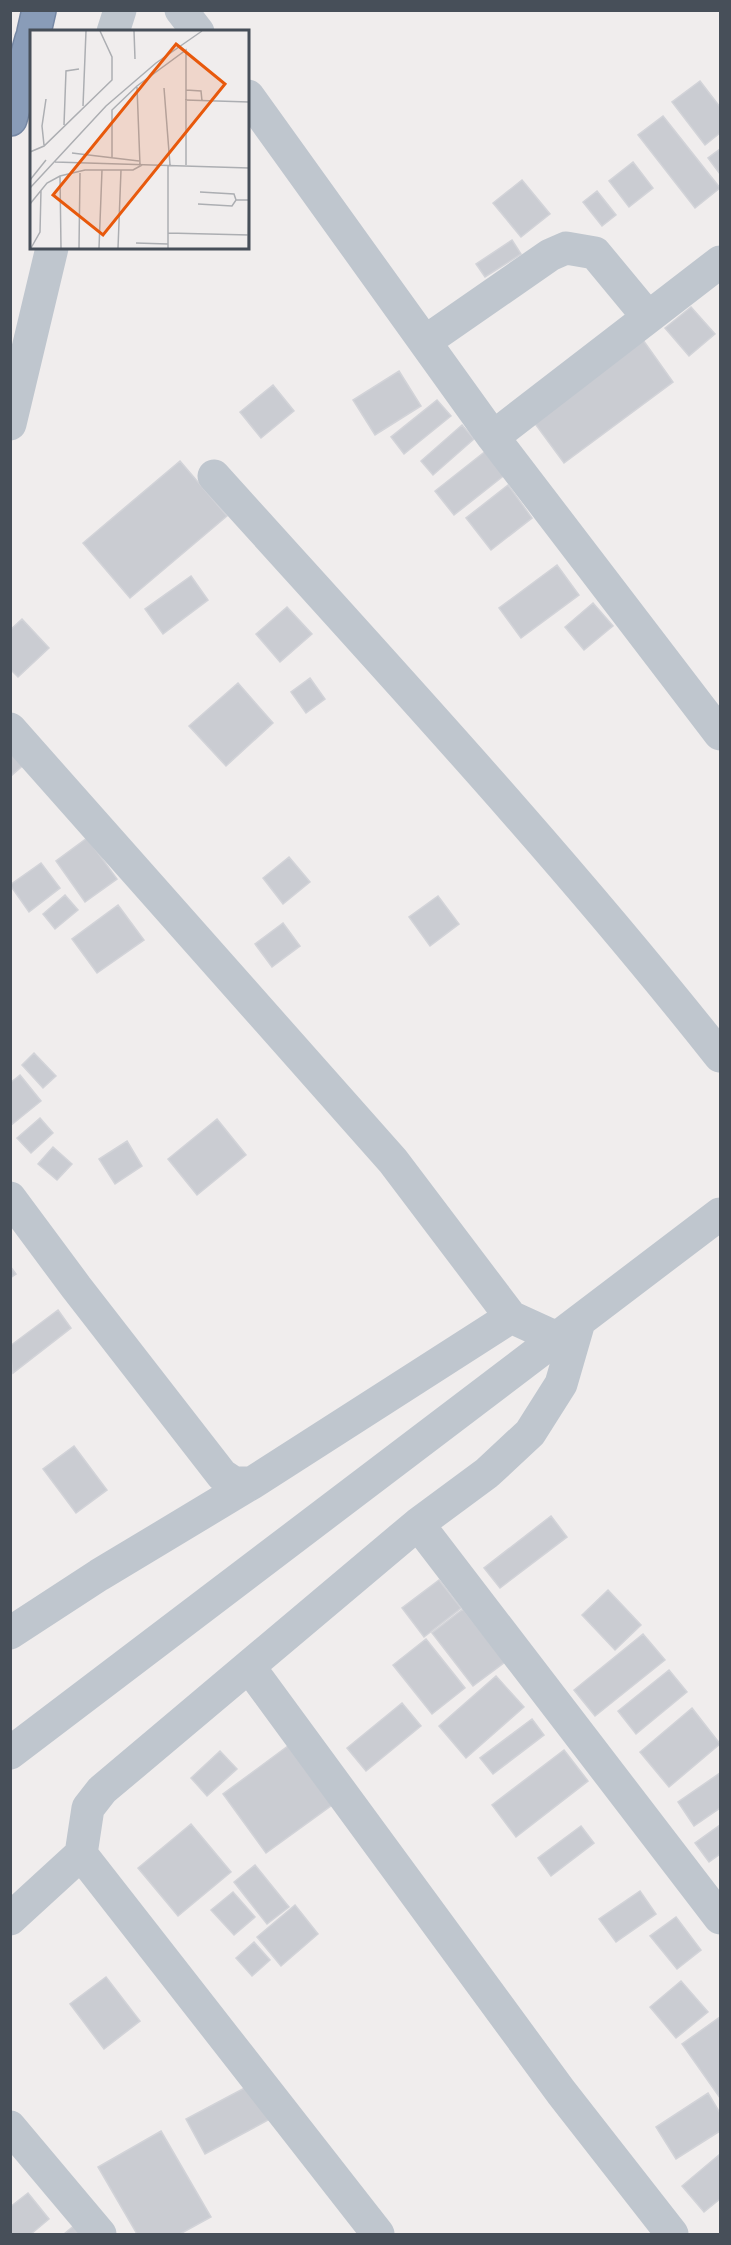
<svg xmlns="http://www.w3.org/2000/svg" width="731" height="2245" font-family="'Sofia Sans Condensed',sans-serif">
  <rect width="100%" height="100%" fill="#f0eded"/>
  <path fill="#caccd2" stroke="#d2d3d8" stroke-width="1.5" d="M700,81l20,26v26l-15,12 -33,-43z
    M663,116l57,72 -25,20 -57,-73z
    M720,149v25l-12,-16z
    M633,162l20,26 -24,19 -20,-26z
    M522,180l28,34 -29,23 -28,-34z
    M597,191l19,24 -14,11 -19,-24z
    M512,240l9,14 -36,23 -9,-13z
    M691,307l24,27 -26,22 -24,-28z
    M643,340l30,42 -109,81 -31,-42z
    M399,371l22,35 -46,29 -22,-35z
    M273,385l21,26 -33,27 -21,-26z
    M437,400l14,16 -47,38 -13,-17z
    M462,425l12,14 -41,36 -12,-14z
    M487,450l19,24 -52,41 -19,-24z
    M180,461l47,55 -97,82 -47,-55z
    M508,485l24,33 -41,32 -25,-32z
    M557,565l22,30 -58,43 -22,-30z
    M191,576l17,24 -45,34 -18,-25z
    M593,603l20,23 -29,24 -19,-23z
    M287,607l25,27 -32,28 -24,-28z
    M22,619l27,29 -31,29 -8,-8v-39z
    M310,678l15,21 -19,14 -15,-21z
    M238,683l35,40 -47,43 -37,-40z
    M10,744l17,18 -15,13 -2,-1z
    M87,838l30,41 -32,23 -29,-41z
    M289,857l21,25 -27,22 -20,-26z
    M41,863l19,25 -31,24 -19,-27z
    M65,895l13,15 -23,19 -12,-15z
    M438,896l21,28 -29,22 -21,-29z
    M118,905l26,35 -47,33 -25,-34z
    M283,923l17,23 -28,21 -17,-23z
    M34,1053l22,23 -13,12 -21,-23z
    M20,1075l21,26 -31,25v-43z
    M40,1118l13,15 -22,20 -14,-15z
    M217,1119l29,36 -49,40 -29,-36z
    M127,1141l15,25 -27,18 -16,-25z
    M53,1147l19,17 -15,16 -19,-16z
    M10,1266l6,8 -6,4z
    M58,1310l13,18 -58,45 -3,-27z
    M74,1446l33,44 -31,23 -33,-44z
    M551,1516l16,21 -67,51 -16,-20z
    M439,1580l22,28 -37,29 -22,-29z
    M608,1590l33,35 -26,25 -33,-35z
    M463,1609l42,53 -32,24 -41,-53z
    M643,1634l22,26 -70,56 -21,-26z
    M426,1639l39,49 -33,26 -39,-49z
    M669,1670l18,22 -51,42 -18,-23z
    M496,1676l28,31 -58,51 -27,-32z
    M402,1703l19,23 -55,45 -19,-23z
    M692,1708l28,36 -51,43 -29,-35z
    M532,1719l12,16 -51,39 -13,-16z
    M296,1740l43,60 -73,53 -43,-59z
    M564,1750l24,31 -72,56 -24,-32z
    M220,1751l17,18 -30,27 -16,-18z
    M720,1773v35l-26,18 -16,-24z
    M191,1824l40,48 -53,44 -40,-48z
    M720,1825v29l-11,8 -14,-19z
    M581,1826l13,17 -43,33 -13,-18z
    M255,1865l34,42 -22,17 -33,-42z
    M640,1891l16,23 -40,28 -17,-23z
    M233,1892l22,25 -21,18 -23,-25z
    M295,1905l23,29 -37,32 -24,-29z
    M676,1917l25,33 -24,19 -27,-33z
    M254,1942l16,18 -18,16 -16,-18z
    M106,1977l34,44 -36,28 -34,-45z
    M681,1981l27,31 -32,26 -26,-31z
    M720,2017v81l-38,-54z
    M252,2084l18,35 -65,35 -19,-35z
    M708,2093l12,20v18l-44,28 -20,-32z
    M161,2131l50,86 -31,17h-43l-39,-67z
    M720,2154v45l-16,13 -22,-26z
    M28,2193l21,26 -18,15h-21v-27z
    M76,2224l8,10h-20z"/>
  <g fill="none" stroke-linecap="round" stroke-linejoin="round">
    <defs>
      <path id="highway" d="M34,32l5,-22
        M10,119l22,-80"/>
    </defs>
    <use href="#highway" stroke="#7587a3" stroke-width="36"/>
    <path stroke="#bfc6ce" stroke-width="33" d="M181,10l17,22
      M113,32l7,-22
      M248,96l245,341 227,297
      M426,341l124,-86 16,-7 29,5 53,64
      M10,424l42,-176
      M493,437l227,-175
      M214,476c172,191 347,379 506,580
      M10,729l383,432 118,156 46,21
      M10,1198l66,89 146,188 12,8h18
      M418,1524l302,394
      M10,1633l89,-58 153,-92 259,-166
      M250,1668l311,424 111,142
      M10,1753l710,-539
      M10,1919l71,-65
      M10,2127l90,107
      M378,2234l-297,-380 7,-46 14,-18 316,-266 69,-51 43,-40 31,-49 18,-62"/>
    <use href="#highway" stroke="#899cb8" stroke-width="33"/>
  </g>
  <g transform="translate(30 30)">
    <rect width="219" height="219" fill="#f0eded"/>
    <path fill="none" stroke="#acaeb2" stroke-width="1.5" d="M104,1l1,28M107,57l3,78M134,58l6,77M156,60l15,1 1,10M155,70l64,2M53,76l3,-75M34,95l2,-54 13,-2M14,115l-2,-19 4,-27M0,122l14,-6 68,-66v-23l-12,-26M42,123l67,8M82,128v-48l25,-24 49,-36v115M25,132l194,6M30,146l1,72M0,150l16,-20M0,158l76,-82 50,-43 46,-32M170,162l34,2 2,6M0,174l17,-21 13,-7 25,-6h48l9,-5M168,174l34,2 4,-6h13M138,203l81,2M106,213l32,1M1,218l9,-16 1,-42M49,218l1,-75M69,218l3,-78M88,218l3,-78M138,218v-83M218,218l1,-61"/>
    <path fill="#e8590c" fill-opacity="0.15" stroke="#e8590c" stroke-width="3" d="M146,14l49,40 -122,151 -50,-40z"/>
    <rect width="219" height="219" fill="none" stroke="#474f59" stroke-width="3"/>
  </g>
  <rect width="731" height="2245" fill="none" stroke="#474f59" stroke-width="24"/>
</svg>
